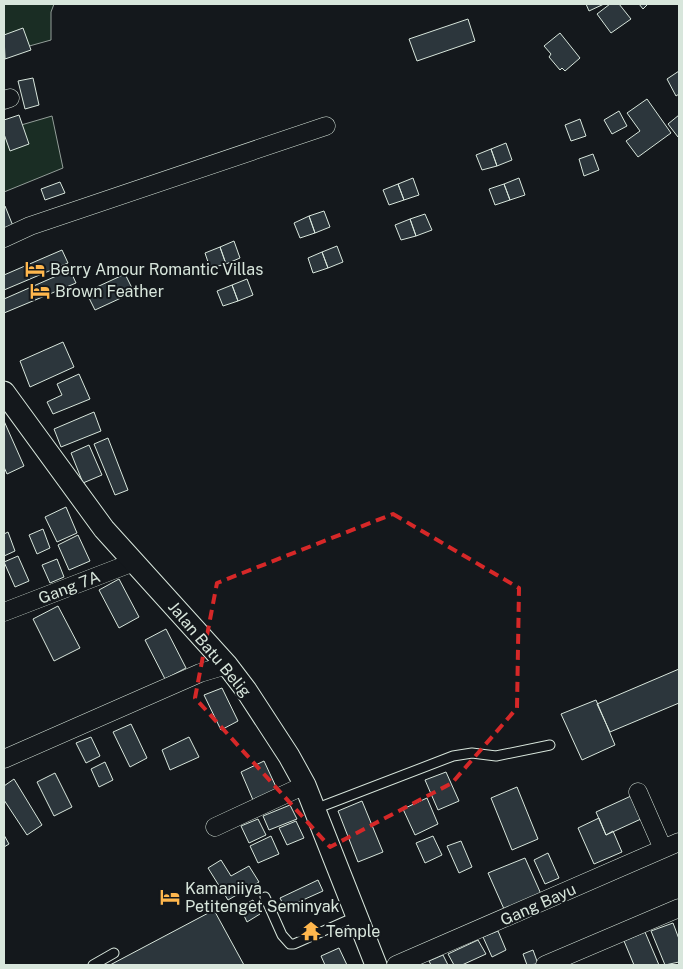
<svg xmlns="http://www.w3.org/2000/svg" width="683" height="969" font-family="'Public Sans',sans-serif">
  <rect width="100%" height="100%" fill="#14181c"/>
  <path fill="#1a2d24" stroke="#939e99" d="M4,4h50l-3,8v28l-47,13z
    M52,116l11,52 -59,24v-62z"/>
  <path fill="#2c363c" stroke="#d8e6dc" d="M586,4h18l-15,7z
    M610,4h9l12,15 -20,14 -14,-19z
    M639,4h9l-5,5z
    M468,19l7,22 -58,20 -8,-22z
    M23,28l8,22 -26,9 -1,-24z
    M560,33l20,25 -15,13 -3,-3 -2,2 -11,-13 2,-3 -7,-8z
    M679,71v23l-3,2 -9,-17z
    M33,78l6,27 -14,4 -7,-28z
    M647,99l24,34 -33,24 -12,-16 14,-10 -13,-18z
    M619,111l8,15 -15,8 -8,-14z
    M19,115l10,29 -19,7 -6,-17v-14z
    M679,115v22h-1l-10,-13z
    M580,119l6,17 -15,5 -6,-16z
    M506,143l6,17 -15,6 -6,-17z
    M491,149l6,17 -15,4 -6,-15z
    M593,154l6,16 -15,6 -5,-17z
    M413,178l6,17 -15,5 -6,-16z
    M519,178l6,17 -15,5 -6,-16z
    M60,182l5,11 -20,7 -4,-11z
    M398,184l6,16 -15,5 -6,-15z
    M504,184l6,16 -15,5 -6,-16z
    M5,206l8,20 -9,4v-23z
    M324,211l6,16 -15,6 -6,-17z
    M425,214l7,16 -16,6 -6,-17z
    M309,216l6,17 -15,5 -6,-15z
    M410,219l6,17 -15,4 -6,-15z
    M234,241l6,17 -14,6 -6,-17z
    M337,246l6,16 -15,6 -6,-16z
    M220,247l6,17 -16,4 -5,-15z
    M62,250l6,13 -64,27v-15z
    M322,252l6,16 -15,5 -5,-15z
    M70,270l6,13 -72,30v-14z
    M125,274l9,18 -39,18 -9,-18z
    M247,279l6,16 -15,6 -6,-16z
    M232,285l6,16 -15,5 -6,-15z
    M63,342l11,25 -44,20 -10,-26z
    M79,374l11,25 -37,15 -6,-12 15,-7 -5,-11z
    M94,412l7,19 -40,16 -7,-18z
    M4,421l20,45 -17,8 -3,-7z
    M108,438l20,52 -13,5 -21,-51z
    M89,445l13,30 -19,8 -12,-30z
    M66,507l11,26 -20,9 -12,-25z
    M43,529l7,19 -13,6 -8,-19z
    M8,532l7,19 -11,5v-22z
    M78,535l12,26 -21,9 -11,-25z
    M18,556l11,25 -14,6 -11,-25z
    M57,559l7,18 -14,6 -8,-18z
    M119,579l20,38 -20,11 -20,-38z
    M58,606l22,42 -26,13 -21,-42z
    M166,629l20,39 -21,11 -20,-39z
    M679,669v34l-69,29 -13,-28z
    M222,688l16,33 -17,9 -17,-35z
    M596,700l19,45 -33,15 -21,-46z
    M131,724l16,34 -17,9 -17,-35z
    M91,737l9,19 -14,7 -10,-20z
    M189,737l10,20 -29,13 -8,-20z
    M264,761l13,28 -24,11 -12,-28z
    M105,762l8,18 -14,7 -8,-18z
    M446,772l13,29 -21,9 -13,-30z
    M55,773l17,34 -18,9 -17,-34z
    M14,779l28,46 -15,10 -23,-35v-14z
    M517,787l21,52 -26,11 -21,-52z
    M631,796l10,23 -35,16 -10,-23z
    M427,798l11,26 -23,11 -12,-26z
    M362,801l21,51 -25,10 -20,-51z
    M290,805l7,14 -28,11 -6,-14z
    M599,818l7,17 7,-4 9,21 -28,12 -16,-36z
    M258,819l8,16 -17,8 -8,-17z
    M296,821l8,17 -17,7 -8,-17z
    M4,835l5,9 -5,3z
    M271,836l8,18 -21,9 -8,-17z
    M433,836l9,19 -17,8 -9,-20z
    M461,841l11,26 -13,6 -12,-27z
    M548,853l11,25 -14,6 -11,-24z
    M525,858l16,36 -37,15 -16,-36z
    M221,860l10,16 18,-10 10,16 -31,18 -20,-32z
    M318,880l5,11 -38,17 -5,-10z
    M253,900l7,14 -13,8 -7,-15z
    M214,910l30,55h-134z
    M673,923l6,16v23l-14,3 -14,-34z
    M498,931l8,19 -14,7 -9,-20z
    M645,932l14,33h-25l-10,-24z
    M478,940l8,14 -24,11h-8l-6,-11z
    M339,948l8,17h-22l-4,-9z
    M533,950l5,14 -11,1 -4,-11z
    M443,955l5,10h-17l-2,-4z"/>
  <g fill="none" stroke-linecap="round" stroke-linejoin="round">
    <defs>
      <path id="service" d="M315,809l138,-53 19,-3 24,3 54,-11
        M265,897l17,38 8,9h4l61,-27
        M93,965l21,-12"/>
      <path id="minor" d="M4,100l6,-2
        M4,238l26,-12 296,-100
        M4,612l130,-50
        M4,759l196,-86 27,-8
        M638,792l25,57
        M215,827l90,-42
        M396,965l283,-123
        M545,965l134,-57"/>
      <path id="tertiary" d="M4,392l100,137 123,136 19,25 43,66 16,29 71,180"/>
    </defs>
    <use href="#service" stroke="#d8e6dc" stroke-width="11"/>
    <use href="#minor" stroke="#d8e6dc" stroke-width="19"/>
    <use href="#tertiary" stroke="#d8e6dc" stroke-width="23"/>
    <use href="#service" stroke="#14181c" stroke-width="9"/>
    <use href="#minor" stroke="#14181c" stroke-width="18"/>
    <use href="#tertiary" stroke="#14181c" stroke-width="21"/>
  </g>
  <path fill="none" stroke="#d62828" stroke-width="4" stroke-dasharray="10 6" stroke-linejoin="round" d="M393,514l126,74 -2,120 -65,75 -122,64 -135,-149 22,-115z"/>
  <defs>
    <symbol id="hotel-bare" viewBox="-9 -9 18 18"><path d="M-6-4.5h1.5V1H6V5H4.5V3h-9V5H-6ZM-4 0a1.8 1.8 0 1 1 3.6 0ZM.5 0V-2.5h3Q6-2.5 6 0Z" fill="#ffb74d" stroke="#14181c" stroke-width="2.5" paint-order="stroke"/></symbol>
    <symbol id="temple-bare" viewBox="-9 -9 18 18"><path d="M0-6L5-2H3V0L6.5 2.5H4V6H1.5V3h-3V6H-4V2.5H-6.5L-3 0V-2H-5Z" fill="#ffb74d" stroke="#14181c" stroke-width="2.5" paint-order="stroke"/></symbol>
  </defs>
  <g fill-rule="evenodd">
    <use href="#hotel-bare" x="21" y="255" width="28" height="28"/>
    <use href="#hotel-bare" x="26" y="277" width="28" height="28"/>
    <use href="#hotel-bare" x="156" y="883" width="28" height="28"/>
    <use href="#temple-bare" x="297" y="917" width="28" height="28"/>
  </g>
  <g text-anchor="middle" stroke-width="4" stroke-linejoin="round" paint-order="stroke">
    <g font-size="16" fill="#d8e6dc" stroke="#14181c" text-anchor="start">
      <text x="50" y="275">Berry Amour Romantic Villas</text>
      <text x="55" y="297">Brown Feather</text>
      <text x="185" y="894">Kamaniiya<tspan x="185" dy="18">Petitenget Seminyak</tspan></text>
      <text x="326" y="937">Temple</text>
    </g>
    <g font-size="16" fill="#d8e6dc" stroke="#14181c">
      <text transform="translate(69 587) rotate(-21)" y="6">Gang 7A</text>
      <text transform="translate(210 649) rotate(50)" y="6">Jalan Batu Belig</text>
      <text transform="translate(538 904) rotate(-24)" y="6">Gang Bayu</text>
    </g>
  </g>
  <rect width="683" height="969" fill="none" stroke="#d8e6dc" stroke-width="10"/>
</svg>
